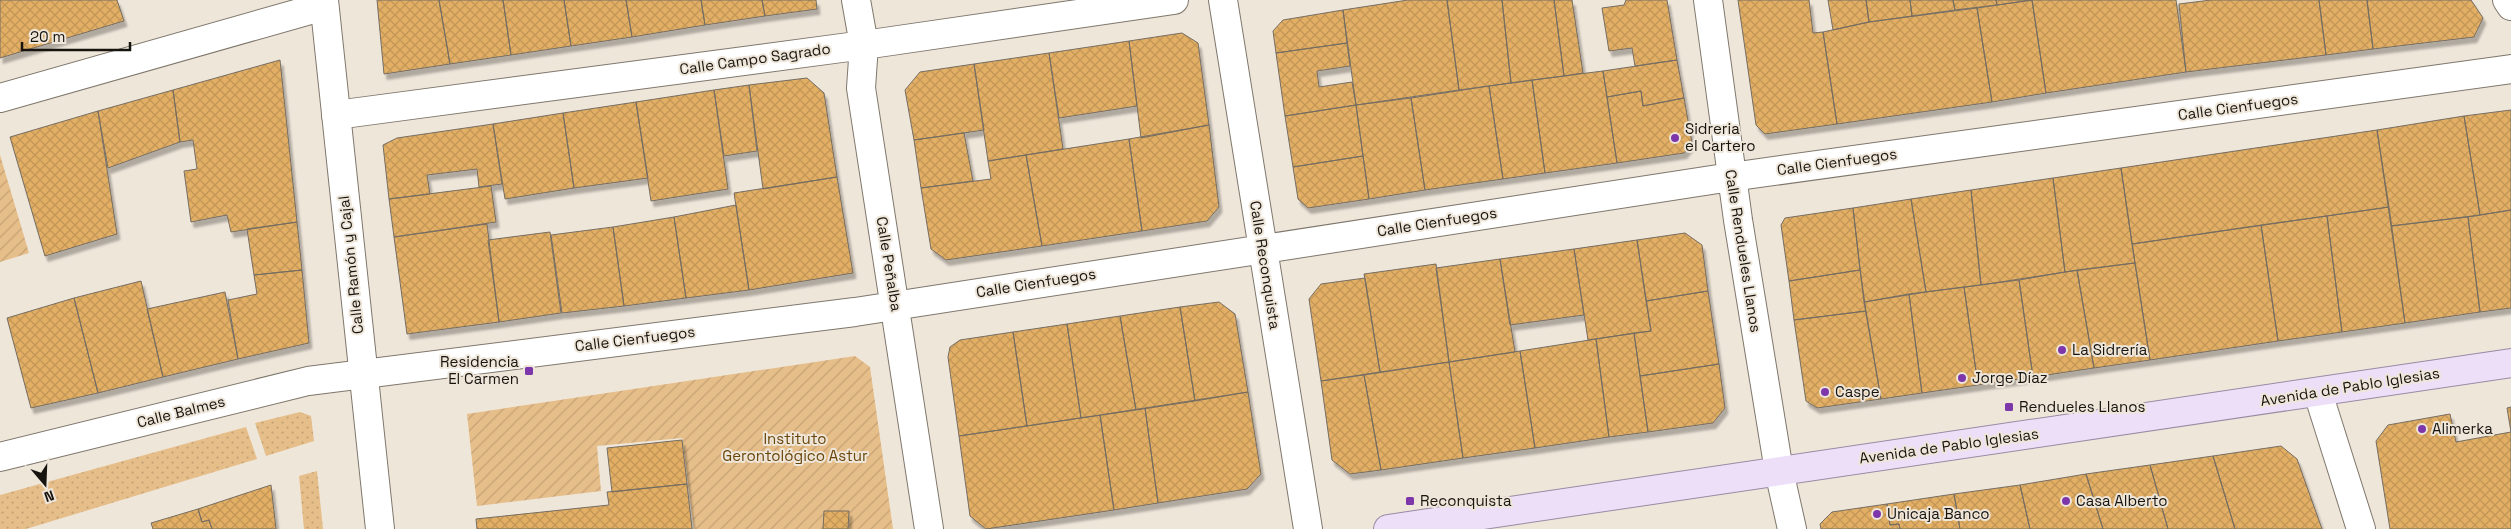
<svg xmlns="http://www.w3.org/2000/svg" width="2511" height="529" font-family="'Space Grotesk',sans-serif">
  <defs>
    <pattern id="grass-dots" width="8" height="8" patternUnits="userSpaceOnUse" patternTransform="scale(1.25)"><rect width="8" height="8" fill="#e6be89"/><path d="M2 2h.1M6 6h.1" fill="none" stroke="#c5a275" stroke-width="1.8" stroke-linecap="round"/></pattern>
    <pattern id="garden-furrows" width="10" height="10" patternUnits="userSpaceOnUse" patternTransform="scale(1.25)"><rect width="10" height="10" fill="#e6be89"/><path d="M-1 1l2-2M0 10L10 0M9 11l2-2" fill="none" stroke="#c5a275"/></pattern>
    <pattern id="building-cross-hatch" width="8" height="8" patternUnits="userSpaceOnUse" patternTransform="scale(1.25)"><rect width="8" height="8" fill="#e3af65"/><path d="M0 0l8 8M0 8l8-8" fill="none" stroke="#c29656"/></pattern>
    <filter id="shadow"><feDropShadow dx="3" dy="5.5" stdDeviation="1" flood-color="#0004"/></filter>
  </defs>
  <rect width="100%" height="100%" fill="#efe6da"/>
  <path fill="url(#grass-dots)" d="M300,412l11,4 3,25 -48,15 -11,-33z
    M246,427l11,32 -231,70h-26v-34z
    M317,471l6,58h-19l-5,-53z"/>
  <path fill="url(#garden-furrows)" d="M0,155l29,98 -29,9z
    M855,356l15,11 23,162h-199l-12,-91 -85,8 4,45 -124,15 -10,-92z"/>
  <path fill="url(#building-cross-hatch)" stroke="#756d62" filter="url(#shadow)" d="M0,0h117l7,21 -124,37z
    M377,0h62l11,64 -66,10z
    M439,0h64l8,55 -61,9z
    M503,0h61l7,46 -60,9z
    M564,0h62l6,37 -61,9z
    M626,0h75l4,25 -73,12z
    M701,0h61l3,16 -60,9z
    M762,0h54l1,9 -52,7z
    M1408,0h39l12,90 -103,15 -13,-95z
    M1447,0h55l9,83 -52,7z
    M1502,0h52l10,76 -53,7z
    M1554,0h18l11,73 -19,3z
    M1626,0h41l10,60 -42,6 -3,-18 -23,3 -7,-43 22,-3z
    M1738,0h71l4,33 10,-1 14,92 -72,10 -9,-9z
    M1828,0h38l3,22 -36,8z
    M1866,0h44l2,16 -43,6z
    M1910,0h43l2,10 -43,6z
    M1953,0h43l1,5 -42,5z
    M1996,0h36l-35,5z
    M2032,0h144l10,72 -140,21z
    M2032,0l14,93 -54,9 -15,-94z
    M2211,0h108l7,55 -140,17 -7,-68z
    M2319,0h48l6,49 -47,6z
    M2367,0h104l12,18 -9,19 -101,12z
    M1977,8l15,94 -155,22 -14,-92 46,-10z
    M1343,10l4,33 -71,10 -3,-22 10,-11z
    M1182,33l16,10 11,82 -68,13 -12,-97z
    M1129,41l8,65 -78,12 -10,-65z
    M1347,43l3,23 -33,5 2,16 33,-5 4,23 -71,11 -9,-63z
    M1049,53l14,96 -75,12 -14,-97z
    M280,60l17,162 -66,10 -4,-17 -36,7 -7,-51 13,-2 -4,-29 -13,2 -7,-52z
    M1677,60l7,38 -41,8 -2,-15 -34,6 -4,-26z
    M974,64l10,66 -70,10 -9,-50 15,-18z
    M1603,71l14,92 -72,10 -13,-93z
    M807,78l17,15 13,84 -74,12 -14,-104z
    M1532,80l13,93 -42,6 -14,-93z
    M749,85l8,66 -33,5 -10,-66z
    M1489,86l14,93 -78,11 -14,-92z
    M173,90l7,52 -72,26 -10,-57z
    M714,90l14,99 -77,12 -15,-99z
    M1641,91l2,15 41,-8 8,45 -8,10 -67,10 -10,-66z
    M1411,98l14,92 -56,9 -13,-94z
    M636,102l12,76 -74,10 -11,-75z
    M1356,105l7,51 -70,11 -8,-51z
    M2511,110v100l-31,5 -16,-99z
    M98,111l19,123 -72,22 -35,-119z
    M563,113l11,75 -69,11 -12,-75z
    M2464,116l16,99 -89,11 -14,-96z
    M493,124l9,60 -23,3 -2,-18 -50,6 3,19 -41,5 -6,-54 14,-7z
    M1209,125l10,82 -12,14 -65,10 -13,-92z
    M2377,130l12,77 -257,37 -11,-76z
    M964,133l9,48 -52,7 -7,-48z
    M1129,139l13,92 -100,15 -16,-91z
    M1026,155l16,91 -96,14 -15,-11 -10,-61 70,-9 -3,-18z
    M1363,156l6,43 -61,9 -10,-9 -5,-32z
    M2121,168l14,95 -70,9 -12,-94z
    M837,177l16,96 -104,17 -15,-97z
    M2053,178l12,94 -84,13 -10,-95z
    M491,186l5,36 -102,15 -5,-38z
    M1971,190l10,95 -55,7 -15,-93z
    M1911,199l15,93 -62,10 -11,-94z
    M736,205l13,85 -63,8 -12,-81z
    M2389,207l16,116 -63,9 -15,-116z
    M1853,208l7,62 -71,11 -8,-56 4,-7z
    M2511,210v98l-31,4 -12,-95z
    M2327,216l15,116 -64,9 -17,-116z
    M674,217l12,81 -62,8 -11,-79z
    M2468,217l12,95 -75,11 -14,-97z
    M297,222l5,48 -48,5 -7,-46z
    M487,224l12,98 -92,12 -13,-97z
    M2261,225l17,116 -128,19 -18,-116z
    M613,227l11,79 -62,7 -11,-78z
    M550,232l11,81 -62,9 -11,-82z
    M1685,233l17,12 6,46 -62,10 -9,-61z
    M1637,240l14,91 -63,9 -14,-91z
    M1574,249l10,66 -74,10 -10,-66z
    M1500,259l15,93 -66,10 -13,-94z
    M2135,263l15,97 -56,8 -17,-98z
    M1436,264l13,98 -69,10 -16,-98z
    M302,270l7,73 -71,16 -10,-59 29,-6 -3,-19z
    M1860,270l6,41 -72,9 -5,-39z
    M2077,270l17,98 -61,9 -14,-97z
    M1365,278l15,94 -59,9 -12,-82 12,-15z
    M2019,280l14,97 -55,8 -14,-98z
    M141,281l22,96 -65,16 -24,-95z
    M1964,287l14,98 -56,8 -13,-99z
    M1708,291l11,73 -79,12 -6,-43 17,-2 -5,-30z
    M225,292l13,67 -75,18 -16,-68z
    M1909,294l13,99 -41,6 -17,-97z
    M74,298l24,95 -67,15 -24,-90z
    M1219,302l16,12 13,78 -53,9 -15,-94z
    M1180,307l15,94 -59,9 -16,-94z
    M1866,311l15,88 -64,9 -11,-7 -12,-81z
    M1120,316l16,94 -55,8 -14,-94z
    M1067,324l14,94 -54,8 -14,-94z
    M1013,332l14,94 -68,10 -11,-79 2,-10 10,-7z
    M1634,333l14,99 -39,5 -13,-98z
    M1596,339l13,98 -74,11 -15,-97z
    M1520,351l15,97 -72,10 -14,-96z
    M1449,362l14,96 -82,12 -17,-95z
    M1719,364l6,44 -12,15 -65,9 -8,-56z
    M1364,375l17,95 -31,4 -18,-14 -11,-79z
    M1248,392l13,82 -14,15 -89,14 -13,-95z
    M2511,407v122h-121l-14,-88 12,-16 62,-11 6,28 55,-10 -4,-24z
    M1145,408l13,95 -44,7 -14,-95z
    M1100,415l14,95 -128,19 -16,-13 -11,-80z
    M682,440l5,44 -75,8 -5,-44z
    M2281,446l16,13 25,70h-87l-22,-73z
    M2213,456l22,73h-67l-18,-64z
    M2150,465l18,64h-65l-17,-55z
    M2086,474l17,55h-73l-10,-44z
    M687,484l5,45h-215l-1,-10 133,-14 -2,-13z
    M271,485l5,44h-64l-3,-9 -7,2 -4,-13z
    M2020,485l10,44h-70l-6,-35z
    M1954,494l6,35h-60l-1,-5 -9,1 -3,-21z
    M1887,504l3,21 9,-1 1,5h-79l-1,-5 12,-12z
    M198,509l4,13 7,-2 3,9h-59l-2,-6z
    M824,511h25l-1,18h-25z"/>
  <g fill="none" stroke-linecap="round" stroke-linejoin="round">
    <defs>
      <path id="street" d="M856,0l8,45 -3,43 68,441
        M1223,0l85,529
        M1708,0l30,220 41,251 13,58
        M2507,0l4,6
        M0,98l324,-92
        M336,115l528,-70 310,-45
        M2318,393l43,136
        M0,457l308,-76 547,-69 876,-135 780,-108"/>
      <path id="secondary" d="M324,0l56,529"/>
      <path id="primary" d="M1388,529l1123,-166"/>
    </defs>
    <use href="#street" stroke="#7f776c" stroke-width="30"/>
    <use href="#secondary" stroke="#7f776c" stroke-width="30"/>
    <use href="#primary" stroke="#9a8aa4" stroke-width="30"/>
    <use href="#street" stroke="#fff" stroke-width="28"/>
    <use href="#secondary" stroke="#fff" stroke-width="28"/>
    <use href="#primary" stroke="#eddff8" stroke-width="28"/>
  </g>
  <g fill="#7e37aa" stroke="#efe6da" stroke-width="2">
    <circle cx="1675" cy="138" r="5"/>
    <circle cx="2062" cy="350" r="5"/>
    <rect x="524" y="366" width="10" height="10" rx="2.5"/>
    <circle cx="1962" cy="378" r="5"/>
    <circle cx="1825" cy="392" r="5"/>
    <rect x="2004" y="402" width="10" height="10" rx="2.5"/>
    <circle cx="2422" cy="429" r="5"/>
    <rect x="1405" y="496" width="10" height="10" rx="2.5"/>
    <circle cx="2066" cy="501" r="5"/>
    <circle cx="1877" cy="514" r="5"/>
  </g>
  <g text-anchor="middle" stroke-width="4" stroke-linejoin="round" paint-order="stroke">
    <g font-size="15" fill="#17140f" stroke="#efe6da">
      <text transform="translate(755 59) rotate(-8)" y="5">Calle Campo Sagrado</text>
      <text transform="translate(2238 107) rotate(-8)" y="5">Calle Cienfuegos</text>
      <text transform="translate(1837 162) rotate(-8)" y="5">Calle Cienfuegos</text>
      <text transform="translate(1437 222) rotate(-9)" y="5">Calle Cienfuegos</text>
      <text transform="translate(1743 251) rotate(81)" y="5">Calle Rendueles Llanos</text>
      <text transform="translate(889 264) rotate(81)" y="5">Calle Peñalba</text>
      <text transform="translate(351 265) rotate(-96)" y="5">Calle Ramón y Cajal</text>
      <text transform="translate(1265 265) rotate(81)" y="5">Calle Reconquista</text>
      <text transform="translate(1036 283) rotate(-9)" y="5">Calle Cienfuegos</text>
      <text transform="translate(635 339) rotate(-7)" y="5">Calle Cienfuegos</text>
      <text transform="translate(2350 387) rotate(-9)" y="5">Avenida de Pablo Iglesias</text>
      <text transform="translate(181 412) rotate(-14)" y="5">Calle Balmes</text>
      <text transform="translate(1949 446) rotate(-8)" y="5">Avenida de Pablo Iglesias</text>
    </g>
    <g font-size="15" fill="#17140f" stroke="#efe6da" text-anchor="start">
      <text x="1685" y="134">Sidreria<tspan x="1685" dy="17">el Cartero</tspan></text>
      <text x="2072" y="355">La Sidrería</text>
      <text x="519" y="367" text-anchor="end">Residencia<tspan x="519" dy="17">El Carmen</tspan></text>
      <text x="1972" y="383">Jorge Díaz</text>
      <text x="1835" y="397">Caspe</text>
      <text x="2019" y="412">Rendueles Llanos</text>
      <text x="2432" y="434">Alimerka</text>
      <text x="1420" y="506">Reconquista</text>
      <text x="2076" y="506">Casa Alberto</text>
      <text x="1887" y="519">Unicaja Banco</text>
    </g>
    <g font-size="15" fill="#68450a" stroke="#efe6da">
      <text x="795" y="444">Instituto<tspan x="795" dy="17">Gerontológico Astur</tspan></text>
    </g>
  </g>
  <g transform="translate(45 484) rotate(161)" stroke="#efe6da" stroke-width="4" paint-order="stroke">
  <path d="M0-4L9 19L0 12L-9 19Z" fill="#17140f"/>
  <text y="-8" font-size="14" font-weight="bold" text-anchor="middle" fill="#17140f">N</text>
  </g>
  <path d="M22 42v8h108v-8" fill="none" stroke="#17140f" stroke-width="2.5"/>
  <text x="30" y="42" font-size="15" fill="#17140f" stroke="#efe6da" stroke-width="4" paint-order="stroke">20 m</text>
</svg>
